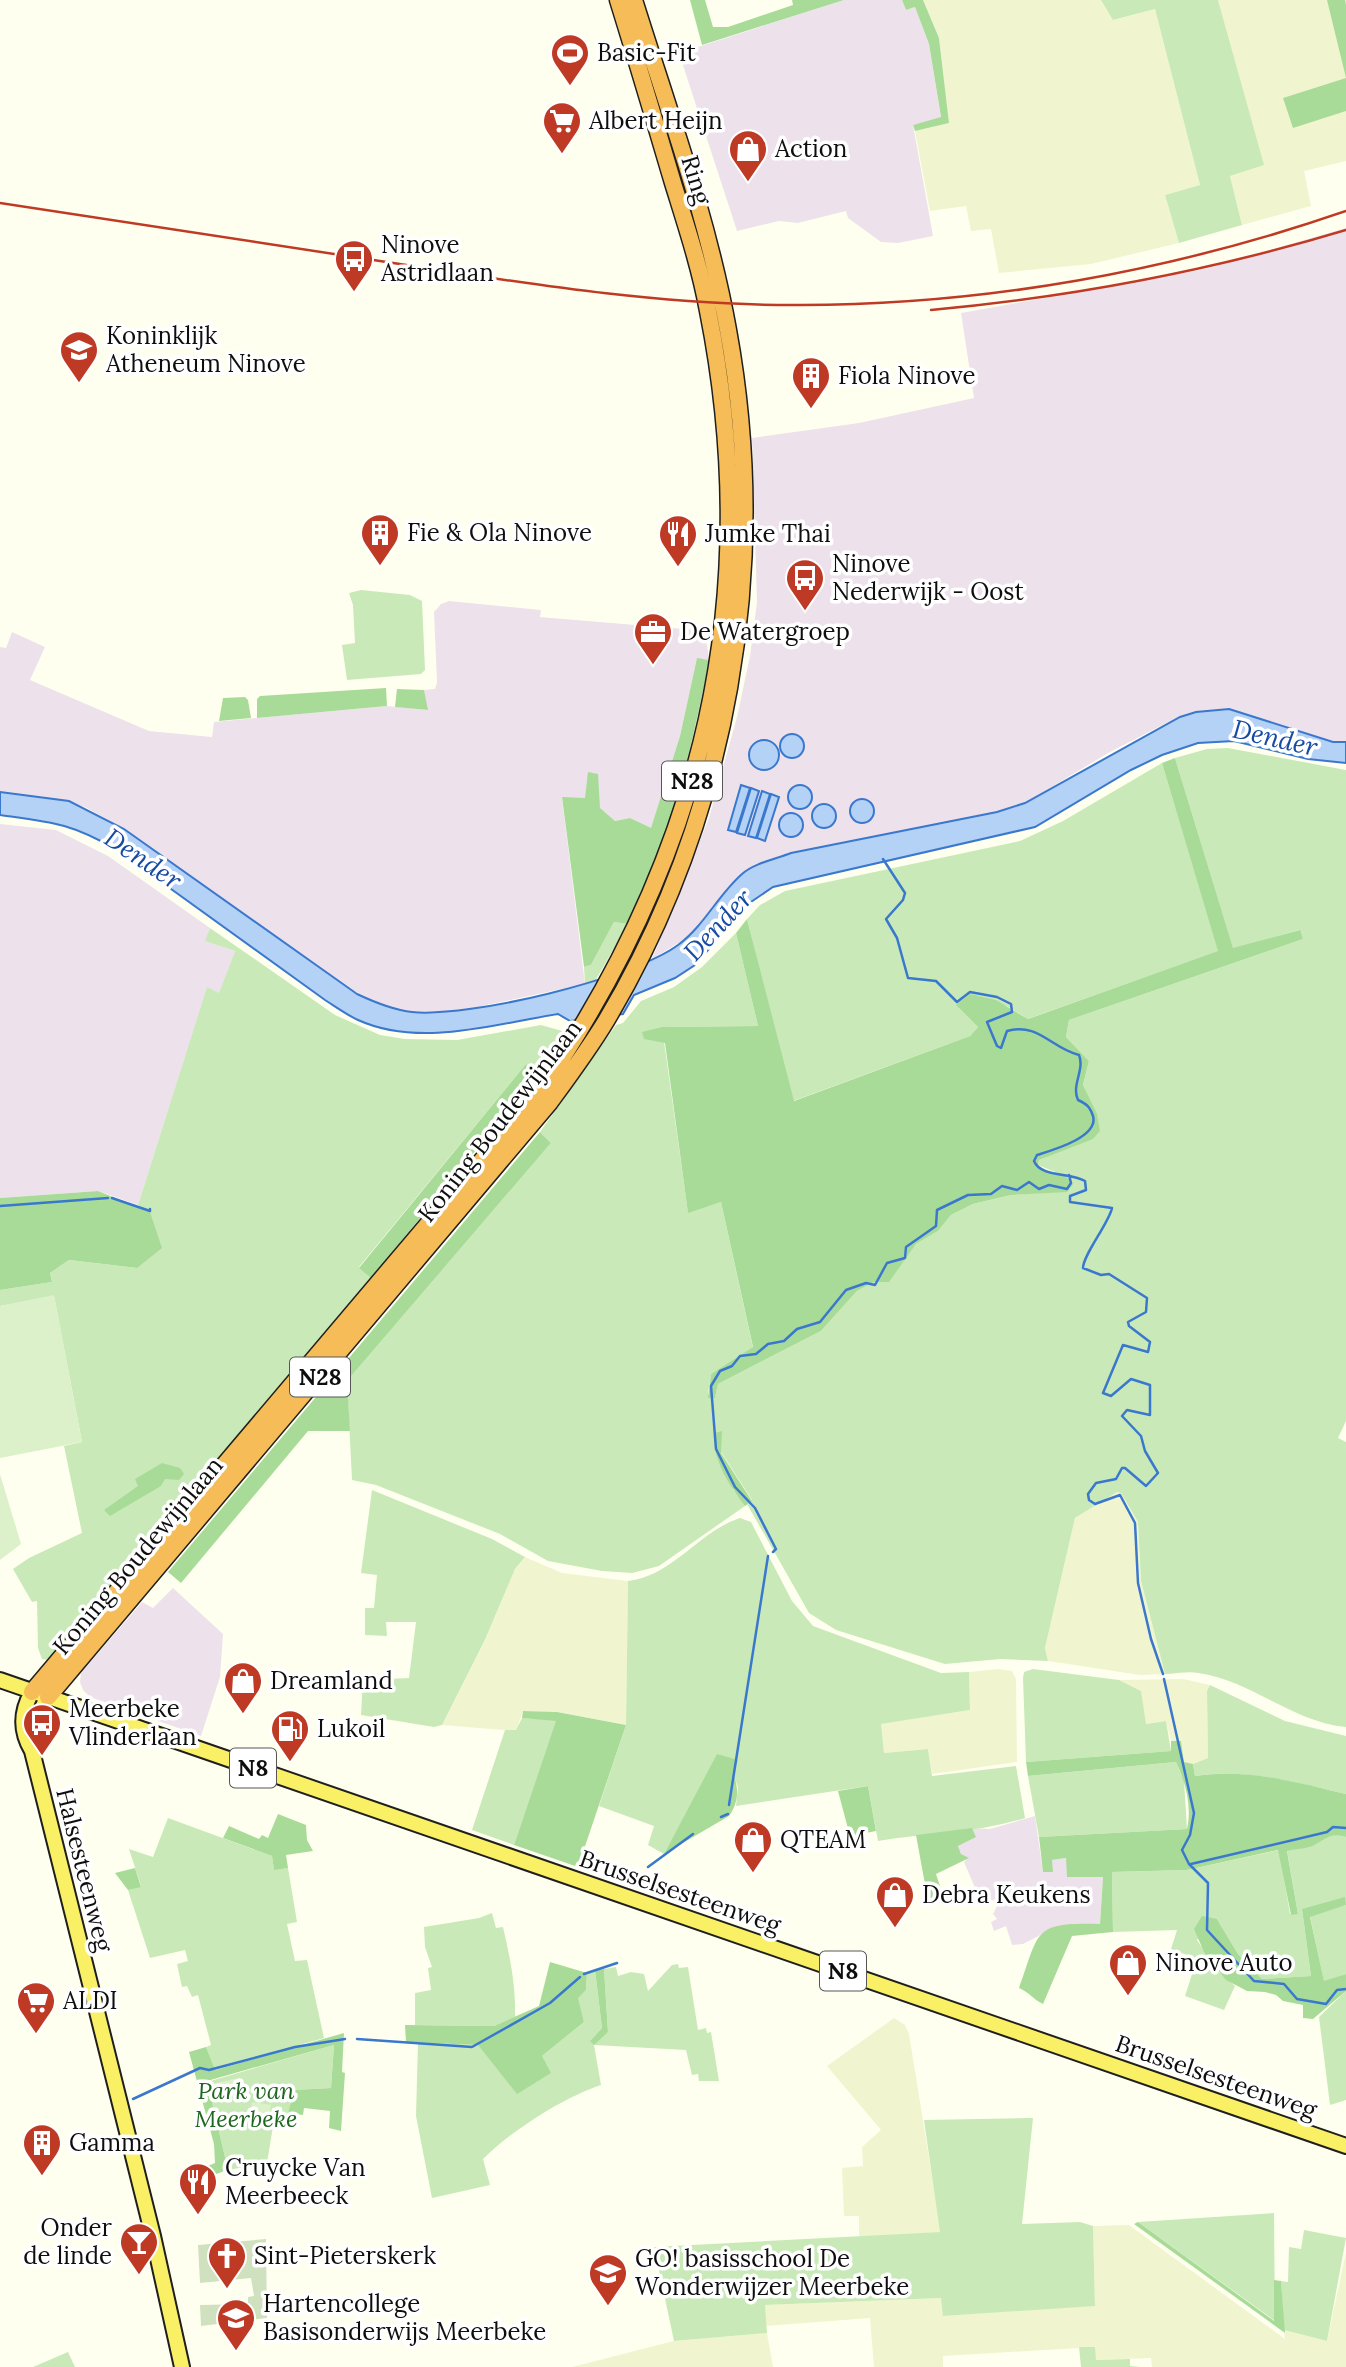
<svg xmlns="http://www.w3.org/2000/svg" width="1346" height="2367" font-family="Lora,serif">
  <rect width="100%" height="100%" fill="#ffffef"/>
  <path fill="#ede2ec" d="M844,0h58l4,10 9,-3 14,37 12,74 -28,7 20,111 -35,7 -17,-1 -33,-24 -2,-7 -48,12 -19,-2 -42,10 -58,-178z
    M1346,228v514h-13l-104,-33 -33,3 -18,5 -70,36 -83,50 -28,9 -206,41 -48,20 -55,64 -36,22 57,-141 28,-101 13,-61 7,-54 -5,-164 107,-15 115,-25 -13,-85 244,-44z
    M449,601l92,9 -1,7 156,13 7,4 4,10 2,16 -12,-1 -17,77 -29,93 -21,-11 -15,3 -30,-23h-23l23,186 -126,27 -48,1 -19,-4 -21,-7 -29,-17 -218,-155 -37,-21 -18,-7 -69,-9v-145l6,1 6,-16 33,15 -15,33 119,51 63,6 2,-15 173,-16 40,4 -3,-20 11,-1 2,-7 -3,-70 7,-8z
    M0,824l56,6 52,26 102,72 -4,13 29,10 -16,43 -12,-6 -69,217 -40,-14 -98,7z
    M173,1588l50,46 -3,43 -19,59 -111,-39 -7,-7 -3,-8 1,-9 61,-71 11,6z
    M1035,1816l8,56 8,-12 16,-2 24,18 12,1 -3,47 -42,2 -35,18 -11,1 -6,-19 -12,5 -3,-9 6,-3 -4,-5 4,-8 -4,-6 -11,4 -18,-42 4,-4 -7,-4 -3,-8 17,-9 -3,-9 18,1z"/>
  <path fill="#f1f5cf" d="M923,0h178l13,20 41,-11 45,176 -35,10 14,48 -88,21 -92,9 -8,-44 -20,2 -5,-25 -36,5 -15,-80 34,-8 -10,-85z
    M1218,0h128v161l-42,10 7,35 -69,19 -12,-49 33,-11z
    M1117,1492l4,1 17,29 3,59 24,93 -25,1 -92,-14 -3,-13 30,-130z
    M525,1557l37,16 66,8 -2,144 -69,-13 -34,-1 -7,20 -74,-6 43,-84 29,-70z
    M998,1669l14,2 4,8 1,83 -85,12 -4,-25 -44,4 -4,-29 90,-14 -1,-38z
    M1183,1679l27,6 -3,6 1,67 -15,6 -9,-2 -3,-20 -10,-1 -5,-20 -21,3 -4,-33 -22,-11z
    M894,2018l11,7 4,9 32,198 -82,5v-21h-15l-2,-48 21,-2 -1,-19 19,-17 -54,-64z
    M1129,2225l156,114 -1,-9 43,11 19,-89v115h-194l-1,-9 -56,2 -1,-13 -151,9v11h-69l-4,-49 -105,8 -1,-21 178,-7 2,18 151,-11 -2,-79z
    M767,2333l6,34h-201l102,-26z"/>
  <path fill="#c9eab8" d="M1101,0h117l46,165 -34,11 12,49 -63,18 -14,-48 35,-10 -45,-176 -42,11z
    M361,590l49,5 12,6 3,69 -4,4 -74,6 -5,-35 13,-2 -2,-38 -4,-12z
    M1228,748l118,22v651l-8,17 8,4v285c-54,-5 -95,-47 -148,-54 -10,-2 -22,1 -33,1l-24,-93 -3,-59 -17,-29 -4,-1 -42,26 -30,130 3,13 -48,-2 -55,5 -109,-34 -27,-17 -62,-109 5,-4 -31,-48 -7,-19 19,57 12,16 -86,60 -27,7 -30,-2 -54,-10 -48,-27 -124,-49 -24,-5 -5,-99 204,-238 -11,-11 76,-107 7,-2 18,-22 33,-14 28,-20 34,-34 22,93 -96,1 26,185 33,-10 32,146 -42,26 -3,20 7,3 3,-13 103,-53 36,-40 17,-9 42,-38 22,-13 13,-16 22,-11 38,-9 56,-4 -7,-17 -22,-9 1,-5 18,-8 32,-53 -6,-14 6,-24 -23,-24 3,-17 234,-81 -4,-9 -66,19 -58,-191 32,-9z
    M1162,763l57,188 -186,66 -5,2 -21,-13 -48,2 19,19 -8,9 -177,65 -46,-182 13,-14 25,-14 235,-50 43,-20z
    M614,922l14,2 -34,59 -9,1 -1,-17 7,-2z
    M210,928l125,87 45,20 25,4 52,1 84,-15 25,7 -26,40 -14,-8 -167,203 12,11 -323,382 -6,-1 -4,-11 -1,-47 -5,1 -19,-33 16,-11 53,-25 -18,-87 18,-4 -28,-146 -54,10v-16l52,-8 -2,-9 19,-13 68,8 13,-56 -12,-7 69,-218 12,6 16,-42 -30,-10z
    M372,1490l120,49 33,18 -10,12 -30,71 -43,85 -8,2 -73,-12 2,-35 46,-2 7,-56h-30l1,14 -22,-1v-27h9l3,-33 -16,-2z
    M740,1518l11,4 41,79 21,25 128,47 28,-1 1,38 -89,14 3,29 44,-4 4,27 84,-10 9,52c-47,15 -98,15 -147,23l-10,-55 -132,20 2,-19 -5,-14 -15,-19 -54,100 -16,-9 6,-19 -55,-20 27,-81 2,-144c45,-5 71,-50 112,-63z
    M1033,1669l86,11 22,11 5,33 20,-3 5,30 -145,11 -3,-84 1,-6z
    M1210,1685l75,36 61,15v58c-49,-11 -101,-26 -151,-18l-2,-12 15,-6 -1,-67z
    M522,1718l35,2 -43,125 -42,-15 33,-100h11z
    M1176,1762l8,19 3,48 -148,8 -11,-61z
    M168,1818l104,38 2,13 14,-1 9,54 -10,2 8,37 12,-1 17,78 -110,32 -8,-23 5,-2 -13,-50 -6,2 -5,-11 -5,1 -5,-23 11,-3 -3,-11 -35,8 -22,-68 13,-4 -12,-37 24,8z
    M1337,1834l9,3v137l-22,8 -14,-66 36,-11 -44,4 9,67 -49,3 -24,-25 -21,-35 -20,21 20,30 18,16 -11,24 -39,-14 12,-37 -26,-10 6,-19 -64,2 -1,-60 75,-2 92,-20 11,64h8l-11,-64 23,-3 14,-10z
    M492,1913l4,15 7,-1c7,30 13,59 12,90l-21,9 -79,-1v-32l16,-3 -3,-22 4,-1 -7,-20 -1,-20 55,-9z
    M678,1964l1,4 9,-1 10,63 8,-2 1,5 4,-1 8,49h-20l-1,-7 -6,1 -6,-25 -92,-5 7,40c-37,12 -90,46 -118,74l7,26 -58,13 -16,-82 2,-74 60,3 64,11 42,-34 -7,-25 9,-7 1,-17 8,-3 7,58 -12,13 18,-9 -4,-63 12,-2 2,9 13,-4 13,2 4,17 24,-26z
    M1346,1991v109l-16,5 -11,-88z
    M334,2045l-3,43 -37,2 -8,32 -12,-2 -7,43 -39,7 -21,-88z
    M1033,2118l-11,106 58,-2 13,4 2,80 -152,10 -2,-18 -176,7 2,28 -93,8 -20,-94 286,-15 -16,-112z
    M1274,2213l1,108 -137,-99z
    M1304,2230l42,8 -19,103 -43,-11 -3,-49 7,1 1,-35 12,2z
    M1079,2347h16l1,13 34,-1v7l11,1h-60z
    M68,2352l7,15h-42z"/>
  <path fill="#a9db98" d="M690,0h15l8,27h15l65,-22 -1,-5h52l-142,45z
    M902,0h21l16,38 10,85 -34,8 -2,-6 28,-8 -12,-73 -14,-37 -9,3z
    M1327,0h18l1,5v106l-53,17 -10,-30 63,-20z
    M697,658l12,2c-17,90 -40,181 -81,264l-14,-2 -23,43 -7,2 -22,-170 23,1 3,-26 10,2 2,34 15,13 15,-3 21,10 29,-92z
    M386,688l1,18 -130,12v-19l3,-3z
    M397,689l27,1 4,20 -33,-3z
    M245,697l3,3 3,18 -32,3 4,-23z
    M1175,758l58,190 67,-18 3,9 -234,81 -3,17 23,24 -6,24 14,29 3,17 -7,8 -54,21 -1,5c11,9 27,6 35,19l-6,8 -56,3 -38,9 -22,11 -13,16 -22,13 -27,38h-15l-17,9 -36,40 -103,53 -3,14h-7l3,-24 42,-27 -32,-145 -33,11 -23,-170 -21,-4 -2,-7 20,-5 96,-1 -22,-93 11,-14 47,182 176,-65 8,-9 -22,-22 14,-11 26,6 32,19 190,-68 -56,-188z
    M526,1064l14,8 -169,206 -12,-10z
    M540,1132l11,11 -204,238 3,50h-42l-127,152 -13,-11z
    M98,1191l52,21 12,36 -25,20 -68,-8 -19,13 2,9 -52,8v-92z
    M722,1431l-1,22 31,48 -7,5c-16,-21 -33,-47 -31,-73z
    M162,1463l18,5 4,6 -5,6 -14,-1 -4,7 -51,30 -6,-6 34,-24 -3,-7z
    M523,1711l34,1 69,13 -48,142 -64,-22 42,-124 -34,-3z
    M1171,1741h10l3,21 9,2 2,12c52,-8 100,6 151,18v43c-17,-6 -22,4 -36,10 -7,2 -16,2 -23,4l11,63 -7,1 -13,-65 -91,20 -75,2 1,60 -41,4 -29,68c-9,-4 -14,-12 -24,-16 21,-57 13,-66 81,-64l3,-47h-36l-1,-19 -14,2 1,12h-10l-4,-35 148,-8c5,-22 -1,-46 -11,-67l-148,14 -2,-14 145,-11z
    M717,1754l21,6 -5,13c6,15 6,29 -4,43l-65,38z
    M868,1786l8,45 -26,5 -12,-45z
    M278,1814l28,11 1,15 6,11 -27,4 2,13 -14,2 -2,-14 -49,-18 6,-12 30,13 3,-4 6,3z
    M972,1828l4,9 -18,9 3,8 8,4 -33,16 9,27 -16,5 -13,-71z
    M135,1868l6,19 -13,3 -13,-17z
    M1345,1897l1,8 -36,12 14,64 22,-7v17l-33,28 -10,-1v-13l-20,-4 -7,-6 -11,-3 -18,-1 -21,-11 -22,-28 -10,-23 8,-13 15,3 21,35 24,25 49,-3 -9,-67z
    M550,1962l37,11 -1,17 -8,8 6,24 -42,34 9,17 -34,21 -39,-49 -72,-3 -1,-17 89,1 45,-20z
    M604,1969l4,63 -14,13 -4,-4 12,-13 -7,-58z
    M344,2033l-2,39 3,1 -4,58 -12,-3 1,-17 -26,-3 -1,7 -15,-2 6,-23 37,-2 3,-43 -127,36 21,89 -39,13 -3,-8 29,-12 -1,-19 -25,-92 17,-5 9,23z
    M1138,2222l136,99v-41l7,1 4,52 -151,-109z"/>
  <path fill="#d0e1c0" d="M266,2239l1,79 -66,8 -1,-21 48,-1v-7l6,-1 -3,-18 -51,5 -2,-38z"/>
  <path fill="#dcf1ca" d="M54,1295l28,147 -82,16v-152z
    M0,1474l21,70 -21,16z
    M239,2078l3,14 -27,6 -3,-14z
    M252,2102l19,3 -3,16 -19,-3z"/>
  <path fill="#b4d1f6" stroke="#3a78ce" stroke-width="2" d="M1229,709l104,33h13v21l-38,-4 -74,-18 -36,2 -36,12 -31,15 -96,57 -262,60 -25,17 -53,61 -20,13 -41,17 -11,19 -53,7 -12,-7c-63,10 -138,34 -200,6 -11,-5 -22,-13 -33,-20l-208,-150c-46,-27 -66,-28 -117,-35v-23l69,9 55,28 233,165c17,8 36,16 55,18 57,6 220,-33 266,-67 26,-19 40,-50 64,-71 12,-11 34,-15 49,-21l206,-41 28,-9 155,-86 16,-5z
    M780 746a12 12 0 1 1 24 0a12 12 0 1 1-24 0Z
    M749 755a15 15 0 1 1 30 0a15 15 0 1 1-30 0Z
    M741,785l9,3 -14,44 -8,-2z
    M788 797a12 12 0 1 1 24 0a12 12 0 1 1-24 0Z
    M751,788l8,3 -14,44 -8,-2z
    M762,791l8,3 -14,44 -8,-2z
    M771,794l8,3 -14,44 -8,-3z
    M850 811a12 12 0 1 1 24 0a12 12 0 1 1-24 0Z
    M812 816a12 12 0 1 1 24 0a12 12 0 1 1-24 0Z
    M779 825a12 12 0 1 1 24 0a12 12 0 1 1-24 0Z"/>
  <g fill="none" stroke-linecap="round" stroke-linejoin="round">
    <path stroke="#3a78ce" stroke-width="2.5" d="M883,859l22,34 -2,7 -17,19 11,19 11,40 28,3 21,21 13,-10 27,5 14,7 1,8 -25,10 10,24 4,2 6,-17c31,-9 44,17 72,24 6,15 -8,30 -1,45 9,4 12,7 15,16 6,21 -40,34 -56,39l-3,6c7,17 36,11 51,20l1,9 -16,6v6l42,6c-3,15 -29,47 -29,60l18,7 8,-1 38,24 -1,14 -18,10 1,4 21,16 -2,10 -25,-7 -20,48 8,3 20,-17 19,6v30l-23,-5 -5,6 19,20 4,15 13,22 -12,13 -21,-18h-3l-6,11 -20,4 -8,11 1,6 6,4 25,-9 15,28 3,60 13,56 12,35
      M112,1198l38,13v-2
      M0,1206l108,-8
      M773,1552l3,-3 -21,-41 -20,-21 -19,-38 -5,-63 9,-15 12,-5 8,-10 16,-2 12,-10 16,-3 13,-12 23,-7 26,-32 20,-7 9,2 12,-22 18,-5 1,-11 30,-21 1,-16 31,-15 23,-1 11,-8 15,4 12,-8 10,7 10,-4 18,4 4,-6 -2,-8
      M1164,1679l30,134 -4,22 -8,15 7,14 19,19 -1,47 47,51 30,3 13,15 29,5 11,-14 9,-1
      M729,1805l39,-249
      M721,1817l7,-3
      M1191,1864l136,-32 6,-5 13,1
      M648,1867l45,-33
      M584,1974l33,-11
      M357,2039l115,8 78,-44 30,-26
      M133,2099l67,-31 9,2 86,-23 50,-8"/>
    <defs>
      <path id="major" d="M0,1680l1346,466
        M32,1692c-11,19 -12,39 0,59l121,485 29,131
        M32,1746l2,-24 14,-25"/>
      <path id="highway" d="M32,1692l506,-598c166,-240 227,-495 170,-783 -8,-44 -22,-86 -35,-128 -18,-61 -36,-122 -55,-183
        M48,1697l502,-595c19,-26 39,-53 56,-81 123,-206 165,-455 122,-691 -20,-112 -60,-221 -94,-330"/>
    </defs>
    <use href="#major" stroke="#1f1f1f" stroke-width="18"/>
    <use href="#highway" stroke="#1f1f1f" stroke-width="19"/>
    <use href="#major" stroke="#f9f065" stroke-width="14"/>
    <use href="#highway" stroke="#f5bc57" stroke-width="16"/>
    <path stroke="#bf3a25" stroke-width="2.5" d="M0,203c131,20 262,40 393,60 136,21 271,43 408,42 185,0 371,-34 545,-94
      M931,310c141,-13 279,-39 415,-80"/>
  </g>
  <defs>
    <symbol id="stadium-pin" viewBox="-11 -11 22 30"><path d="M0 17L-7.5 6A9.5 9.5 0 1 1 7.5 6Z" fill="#bf3a25" stroke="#fff"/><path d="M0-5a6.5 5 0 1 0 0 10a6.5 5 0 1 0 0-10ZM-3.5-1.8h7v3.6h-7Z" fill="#fff"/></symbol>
    <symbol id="supermarket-pin" viewBox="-11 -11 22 30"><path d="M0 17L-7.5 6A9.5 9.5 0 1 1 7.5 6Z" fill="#bf3a25" stroke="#fff"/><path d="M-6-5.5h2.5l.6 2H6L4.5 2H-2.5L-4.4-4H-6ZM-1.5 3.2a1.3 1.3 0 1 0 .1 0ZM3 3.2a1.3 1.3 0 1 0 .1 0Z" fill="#fff"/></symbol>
    <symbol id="shop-pin" viewBox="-11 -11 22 30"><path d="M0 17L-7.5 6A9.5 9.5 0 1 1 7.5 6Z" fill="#bf3a25" stroke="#fff"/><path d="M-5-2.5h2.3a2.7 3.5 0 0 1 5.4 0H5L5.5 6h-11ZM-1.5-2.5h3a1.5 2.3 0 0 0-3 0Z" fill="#fff"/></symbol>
    <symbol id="bus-pin" viewBox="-11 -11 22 30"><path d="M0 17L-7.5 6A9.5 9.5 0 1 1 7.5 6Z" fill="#bf3a25" stroke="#fff"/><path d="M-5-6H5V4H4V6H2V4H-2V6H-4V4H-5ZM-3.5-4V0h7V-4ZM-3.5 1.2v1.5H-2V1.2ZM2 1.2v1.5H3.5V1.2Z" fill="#fff"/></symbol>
    <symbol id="school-pin" viewBox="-11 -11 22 30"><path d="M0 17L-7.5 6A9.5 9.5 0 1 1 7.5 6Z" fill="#bf3a25" stroke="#fff"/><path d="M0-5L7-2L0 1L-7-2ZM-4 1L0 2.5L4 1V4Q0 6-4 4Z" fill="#fff"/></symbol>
    <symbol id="building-pin" viewBox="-11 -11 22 30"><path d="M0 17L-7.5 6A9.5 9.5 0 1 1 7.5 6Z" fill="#bf3a25" stroke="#fff"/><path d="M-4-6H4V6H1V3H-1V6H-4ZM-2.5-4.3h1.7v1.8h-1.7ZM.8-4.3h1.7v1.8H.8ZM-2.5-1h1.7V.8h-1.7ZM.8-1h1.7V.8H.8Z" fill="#fff"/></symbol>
    <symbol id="restaurant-pin" viewBox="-11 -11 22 30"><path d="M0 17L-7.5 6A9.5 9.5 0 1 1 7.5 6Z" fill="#bf3a25" stroke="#fff"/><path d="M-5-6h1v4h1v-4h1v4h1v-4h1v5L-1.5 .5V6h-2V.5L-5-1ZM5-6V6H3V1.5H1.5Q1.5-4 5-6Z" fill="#fff"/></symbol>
    <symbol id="office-pin" viewBox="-11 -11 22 30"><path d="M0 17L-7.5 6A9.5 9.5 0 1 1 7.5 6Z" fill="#bf3a25" stroke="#fff"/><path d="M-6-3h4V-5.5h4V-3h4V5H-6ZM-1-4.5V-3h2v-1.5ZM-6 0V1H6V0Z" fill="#fff"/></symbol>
    <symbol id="fuel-pin" viewBox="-11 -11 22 30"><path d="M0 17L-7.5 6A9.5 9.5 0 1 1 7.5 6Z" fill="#bf3a25" stroke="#fff"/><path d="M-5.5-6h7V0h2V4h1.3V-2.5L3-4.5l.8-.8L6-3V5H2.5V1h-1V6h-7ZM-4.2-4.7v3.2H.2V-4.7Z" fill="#fff"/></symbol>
    <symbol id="bar-pin" viewBox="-11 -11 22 30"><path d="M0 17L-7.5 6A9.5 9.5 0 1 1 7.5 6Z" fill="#bf3a25" stroke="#fff"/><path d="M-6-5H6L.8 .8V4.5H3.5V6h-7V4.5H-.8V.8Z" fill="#fff"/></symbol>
    <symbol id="church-pin" viewBox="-11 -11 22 30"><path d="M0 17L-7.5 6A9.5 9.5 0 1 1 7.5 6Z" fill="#bf3a25" stroke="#fff"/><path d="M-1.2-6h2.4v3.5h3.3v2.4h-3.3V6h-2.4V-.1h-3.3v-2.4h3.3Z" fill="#fff"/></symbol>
  </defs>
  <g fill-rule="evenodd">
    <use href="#stadium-pin" x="548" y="31" width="44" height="60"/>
    <use href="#supermarket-pin" x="540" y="99" width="44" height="60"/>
    <use href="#shop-pin" x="726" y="127" width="44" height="60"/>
    <use href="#bus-pin" x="332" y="237" width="44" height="60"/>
    <use href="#school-pin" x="57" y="328" width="44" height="60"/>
    <use href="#building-pin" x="789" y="354" width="44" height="60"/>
    <use href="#building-pin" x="358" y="511" width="44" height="60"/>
    <use href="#restaurant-pin" x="656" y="512" width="44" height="60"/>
    <use href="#bus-pin" x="783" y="556" width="44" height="60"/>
    <use href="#office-pin" x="631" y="610" width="44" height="60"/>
    <use href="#shop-pin" x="221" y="1659" width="44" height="60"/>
    <use href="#bus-pin" x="20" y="1701" width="44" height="60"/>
    <use href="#fuel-pin" x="268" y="1707" width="44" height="60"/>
    <use href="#shop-pin" x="731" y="1818" width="44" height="60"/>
    <use href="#shop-pin" x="873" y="1873" width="44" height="60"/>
    <use href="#shop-pin" x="1106" y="1941" width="44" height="60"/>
    <use href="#supermarket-pin" x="14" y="1979" width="44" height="60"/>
    <use href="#building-pin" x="20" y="2121" width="44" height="60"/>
    <use href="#restaurant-pin" x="176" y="2160" width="44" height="60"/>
    <use href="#bar-pin" x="117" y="2220" width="44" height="60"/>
    <use href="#church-pin" x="205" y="2234" width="44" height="60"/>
    <use href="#school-pin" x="586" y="2251" width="44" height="60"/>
    <use href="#school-pin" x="214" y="2296" width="44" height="60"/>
  </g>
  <g text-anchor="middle" stroke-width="7" stroke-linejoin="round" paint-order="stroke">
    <g fill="#fff" stroke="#565656" stroke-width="2">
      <rect x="662" y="761.5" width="60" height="39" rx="5"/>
      <rect x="290" y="1357.5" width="60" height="39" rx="5"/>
      <rect x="230" y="1748.5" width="46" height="39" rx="5"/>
      <rect x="820" y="1951.5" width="46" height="39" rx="5"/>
    </g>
    <g font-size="23" font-weight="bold" fill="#0e0e0e">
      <text x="692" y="789">N28</text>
      <text x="320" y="1385">N28</text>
      <text x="253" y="1776">N8</text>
      <text x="843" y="1979">N8</text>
    </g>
    <g font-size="24" fill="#0e0e0e" stroke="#fff" text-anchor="start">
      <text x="597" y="61">Basic-Fit</text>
      <text x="589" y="129">Albert Heijn</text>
      <text x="775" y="157">Action</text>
      <text x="381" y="253">Ninove<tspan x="381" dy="28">Astridlaan</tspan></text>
      <text x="106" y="344">Koninklijk<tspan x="106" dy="28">Atheneum Ninove</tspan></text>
      <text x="838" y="384">Fiola Ninove</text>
      <text x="407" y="541">Fie &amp; Ola Ninove</text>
      <text x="705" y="542">Jumke Thai</text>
      <text x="832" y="572">Ninove<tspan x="832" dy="28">Nederwijk - Oost</tspan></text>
      <text x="680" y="640">De Watergroep</text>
      <text x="270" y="1689">Dreamland</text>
      <text x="69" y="1717">Meerbeke<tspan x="69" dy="28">Vlinderlaan</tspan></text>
      <text x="317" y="1737">Lukoil</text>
      <text x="780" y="1848">QTEAM</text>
      <text x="922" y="1903">Debra Keukens</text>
      <text x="1155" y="1971">Ninove Auto</text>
      <text x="63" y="2009">ALDI</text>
      <text x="69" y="2151">Gamma</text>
      <text x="225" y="2176">Cruycke Van<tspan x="225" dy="28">Meerbeeck</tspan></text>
      <text x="112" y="2236" text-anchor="end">Onder<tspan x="112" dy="28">de linde</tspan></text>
      <text x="254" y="2264">Sint-Pieterskerk</text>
      <text x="635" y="2267">GO! basisschool De<tspan x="635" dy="28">Wonderwijzer Meerbeke</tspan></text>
      <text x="263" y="2312">Hartencollege<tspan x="263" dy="28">Basisonderwijs Meerbeke</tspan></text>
    </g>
    <g font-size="24" fill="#0e0e0e" stroke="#fff">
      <text transform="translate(696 180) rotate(73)" y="8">Ring</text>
      <text transform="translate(500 1121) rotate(-52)" y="8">Koning Boudewijnlaan</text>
      <text transform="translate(138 1556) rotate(-50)" y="8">Koning Boudewijnlaan</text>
      <text transform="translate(84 1870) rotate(76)" y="8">Halsesteenweg</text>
      <text transform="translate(680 1892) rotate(19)" y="8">Brusselsesteenweg</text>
      <text transform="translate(1216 2077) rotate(19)" y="8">Brusselsesteenweg</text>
    </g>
    <g font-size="24" font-style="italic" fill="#1f671e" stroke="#fff">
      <text x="246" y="2099">Park van<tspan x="246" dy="28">Meerbeke</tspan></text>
    </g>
    <g font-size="26" font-style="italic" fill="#164ba1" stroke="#fff">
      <text transform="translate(1275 738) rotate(13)" y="9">Dender</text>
      <text transform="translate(143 859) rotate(34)" y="9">Dender</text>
      <text transform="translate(718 925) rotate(-47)" y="9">Dender</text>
    </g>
  </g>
</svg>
